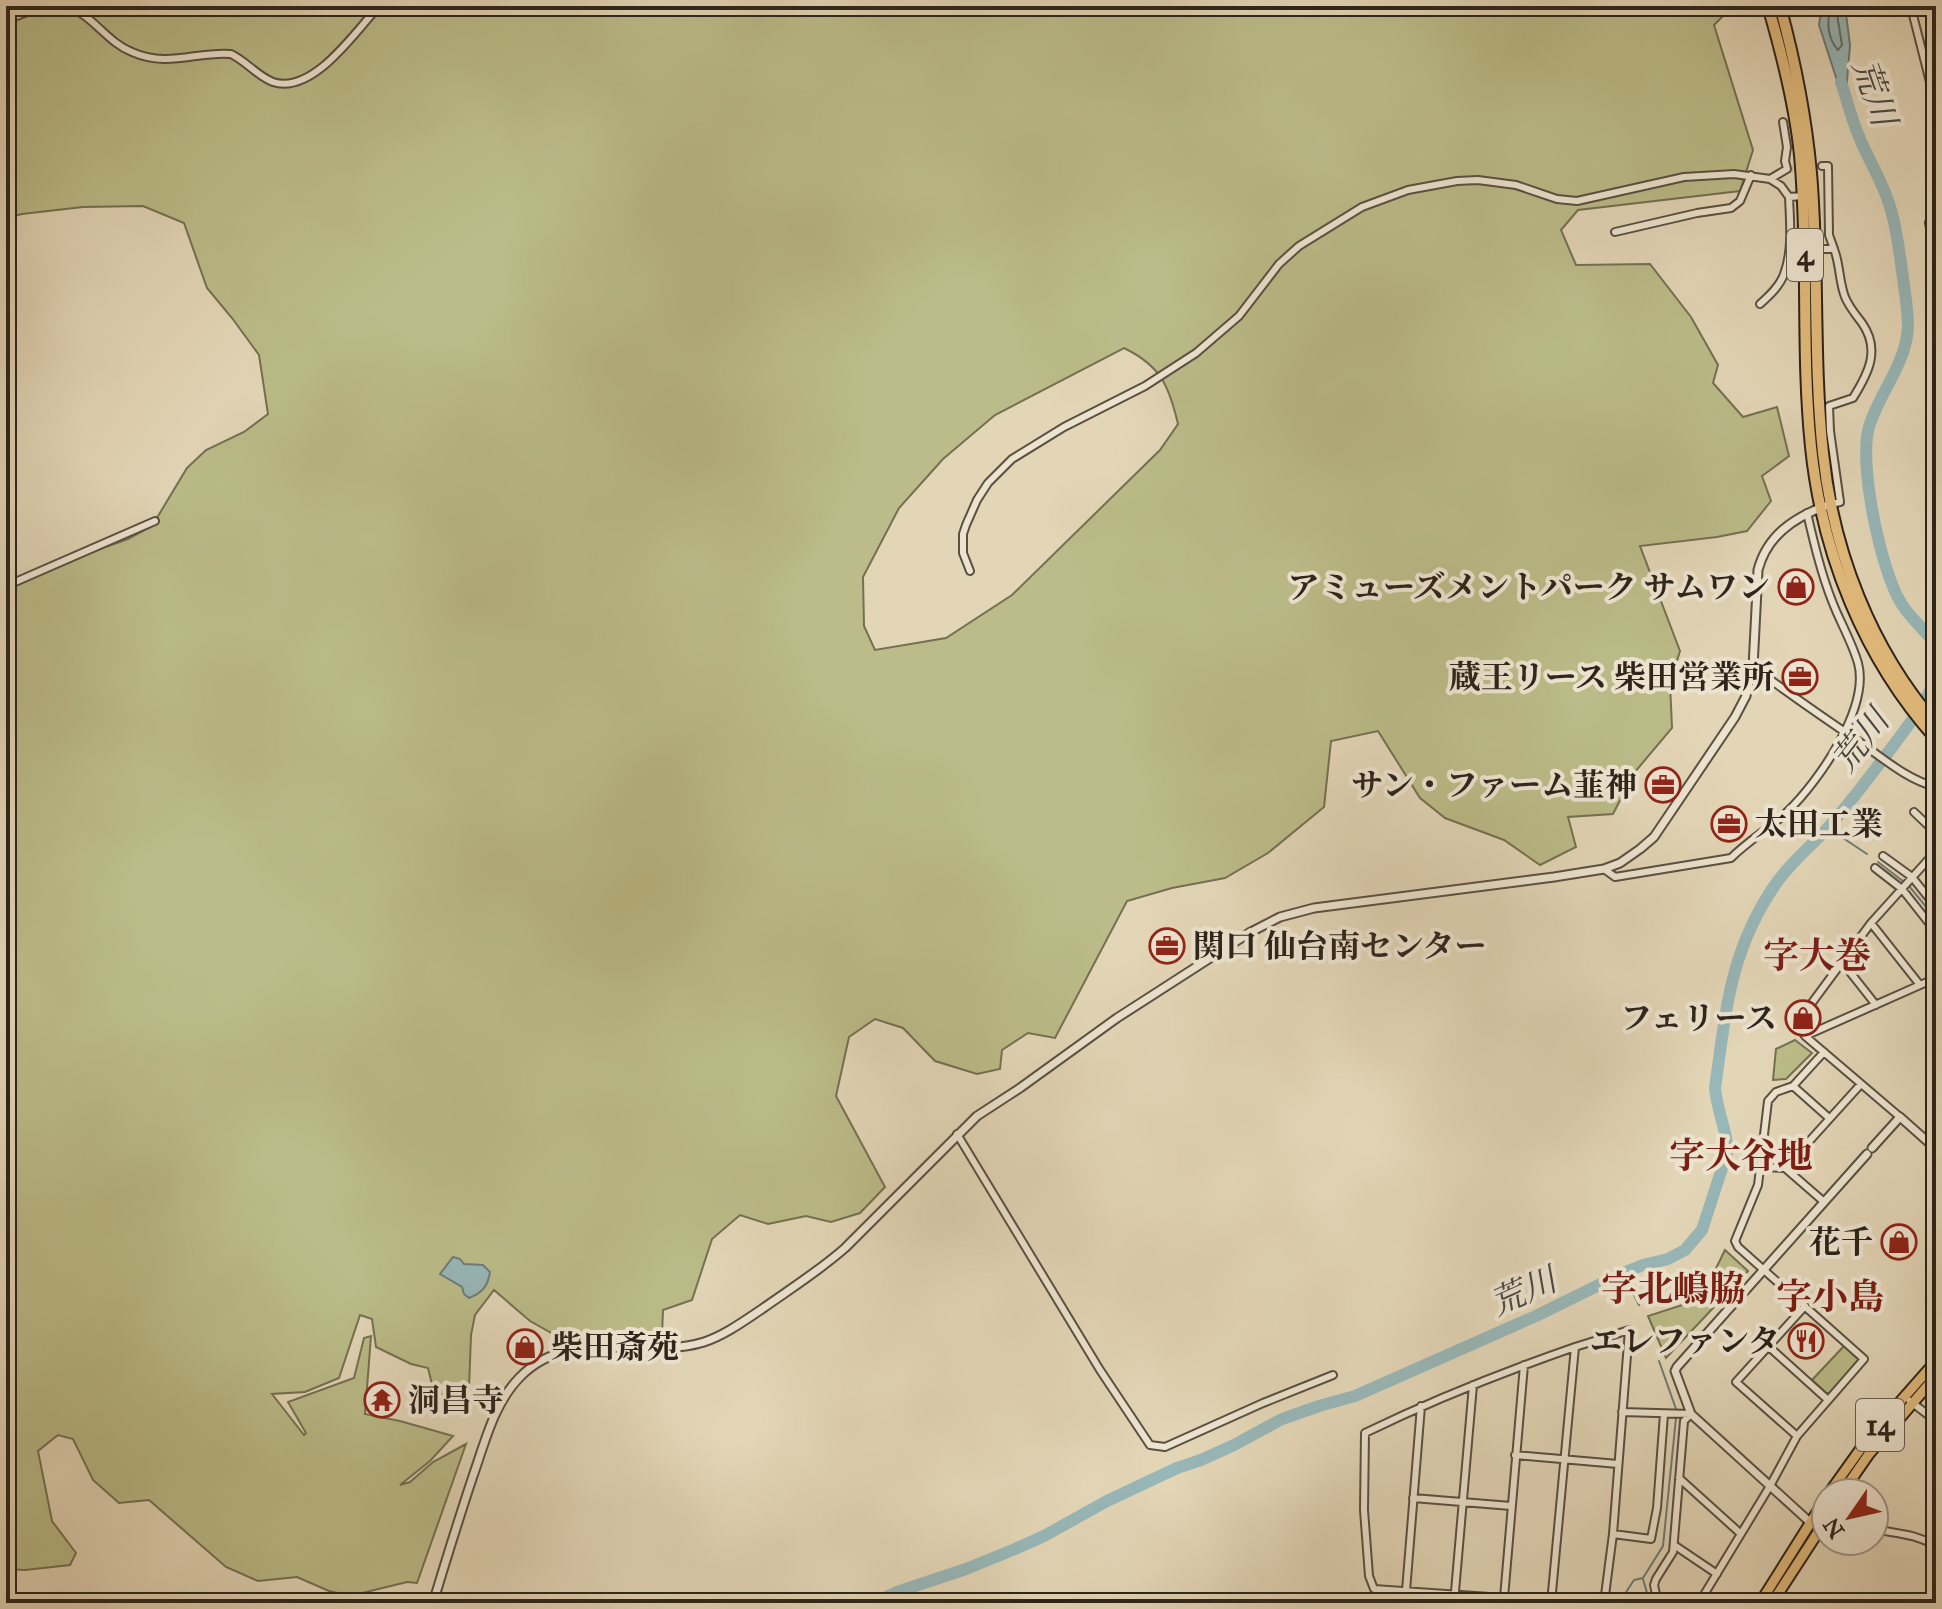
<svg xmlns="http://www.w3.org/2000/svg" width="1942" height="1609" font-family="'IM FELL Great Primer','Noto Serif JP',serif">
  <rect width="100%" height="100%" fill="#e3d6b7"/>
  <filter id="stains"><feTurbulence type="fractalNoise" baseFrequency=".0025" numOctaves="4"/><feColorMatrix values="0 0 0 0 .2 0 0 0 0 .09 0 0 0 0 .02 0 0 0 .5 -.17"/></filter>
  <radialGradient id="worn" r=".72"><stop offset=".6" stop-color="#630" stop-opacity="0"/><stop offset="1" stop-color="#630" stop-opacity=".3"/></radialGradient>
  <path fill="#bbbc89" stroke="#747052" stroke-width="2" fill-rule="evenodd" d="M6,6h1727l-19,19 39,125 -13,41 -162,19 -17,20 15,35 74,-1 41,53 27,48 -5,18 30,34 34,-10 12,49 -27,20 9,25 -24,30 -30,6 -77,9 40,105 -10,32 2,45 -38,45 -21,41 -45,3 8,30 -36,18 -36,-25 -59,-22 -25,-20 -42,-67 -47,10 -7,66 -56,46 -43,25 -53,10 -45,13 -72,137 -27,-5 -26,17 -2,19 -23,5 -42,-13 -32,-33 -28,-9 -26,18 -13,59 49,91 -25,26 -29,9 -25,-6 -38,8 -28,-9 -28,24 -20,61 -29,10 -1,25 -27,2 -80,-2 -25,-14 -36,-31 -19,25 -4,20 -2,53 -34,8 -7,-28 -17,-4 -35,-17 -4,-28 -12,-4 -21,63 -34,14 -33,2 32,41 2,-2 -18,-31 66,-24 10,-40 7,-2 -6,78 35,7 53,15 -23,25 -30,24 10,-3 23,-20 33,-18 -49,139 -10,-1 -57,14 -21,-5 -32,-14 -39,4 -32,-14 -77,-67 -30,3 -26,-23 -20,-41 -15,-4 -20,16 14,70 24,32 -6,12 -45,5 -19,-1v-987l122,-43 24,-13 35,-58 19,-18 38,-18 24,-18 -9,-59 -27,-37 -25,-30 -23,-65 -41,-17 -60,1 -61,7 -16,4zM1124,348c37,18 45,38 54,76l-18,26 -148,145 -66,43 -71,12 -11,-24 -1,-49 36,-69 44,-49 52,-44z
    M6,258l9,33 -5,50 -4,3z
    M1795,1040l17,13 -26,26 -13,1 3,-31z
    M1725,1250l23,21 -82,87 -18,-42 53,-17z
    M1844,1346l14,13v3l-28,31h-4l-14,-13z"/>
  <path fill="#98b7b8" stroke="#6d7c79" stroke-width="2" d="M1822,6h23l5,39 -5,60 -26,-80z
    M453,1257l7,2 4,5 19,1 7,7c-2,14 -8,21 -21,26l-5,-4 -2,-7 -22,-13z"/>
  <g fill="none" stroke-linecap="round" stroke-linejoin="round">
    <path stroke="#626e6a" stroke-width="2" d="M1830,6l1,2c-5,14 -3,31 7,42l4,-5 -6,-37 1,-2"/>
    <path stroke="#6d7c79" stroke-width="2" d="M1828,828l39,26
      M1878,862l26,20
      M1909,886l27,33
      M1623,1273l16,32
      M1643,1579l4,14 6,10
      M1619,1603l15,-23 9,-2 20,-32 13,-128v-9l-17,-48"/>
    <path stroke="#98b7b8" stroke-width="12" d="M1841,82c6,18 10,35 17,52 8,21 20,40 28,61 10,26 13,55 17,83 2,16 5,32 5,48 -1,37 -29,67 -39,101 -11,36 12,144 32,176 8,14 25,28 35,42
      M874,1603l23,-11 69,-23 49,-20 29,-13 63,-35 70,-33 24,-8 33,-15 48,-26 37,-13 36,-10 181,-80 87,-43 20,-8 25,-6 17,-9 17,-20 26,-80c-2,-21 -11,-40 -13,-62 11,-76 14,-136 60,-203 14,-21 33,-36 50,-54 23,-25 44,-54 65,-81 17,-23 35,-45 46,-72"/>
    <path stroke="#bfb298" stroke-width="6" stroke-dasharray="6 3" stroke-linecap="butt" d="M1787,169l35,-3"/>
    <defs>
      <path id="minor" d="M65,6c27,7 41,36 67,46 36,16 65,-1 99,2 15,7 26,22 42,28 40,13 82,-50 106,-76
        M1919,6l-6,9 23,91
        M6,20l29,-11 26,-3
        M1822,166h6l1,69 5,14
        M1770,179l17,-10 -2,-8 2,-14 -4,-25
        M1936,221l-7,2 7,33
        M1615,232l82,-19 34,-5 9,-7 11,-26
        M1815,249h19c6,15 5,33 11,48 4,10 11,18 17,26 19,27 6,51 -9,75l-24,8 1,25 10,71 -9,2
        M1760,304c9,-8 20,-18 24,-30 9,-24 6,-52 5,-77
        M970,571l-7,-18v-19l3,-9 11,-25 11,-17 24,-24 52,-32 81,-41 51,-33 43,-37 40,-52 20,-18 63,-39 46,-17 49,-9 21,-1 38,5 41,14 20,2 107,-24 50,-3 36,5 11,7 8,11 14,-1
        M6,586l149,-65
        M1753,667c35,26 71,51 108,76 23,16 47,37 75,44
        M1914,812l22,21
        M1883,856l29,21 24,30
        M1875,868l27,21 34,43
        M1604,869l11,8 116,-19c17,-17 39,-30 56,-46 32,-31 83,-104 71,-149 -6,-21 -18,-41 -26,-62 -11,-28 -18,-58 -25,-88
        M1871,923l49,62
        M1842,962l34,43
        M1805,1036l131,-58
        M1793,1086l36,32
        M1900,1117l-95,-81 -8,-13 74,-100 65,-72
        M957,1134l143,236 50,75 15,2 98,-44 70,-28
        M1760,1167l25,1 38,33
        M1785,1168l76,-84
        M1768,1346l60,54
        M1524,1365l-20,233 -130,-9 -5,-13 -5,-66 1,-77c68,-33 138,-61 210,-86
        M1910,1401l26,20
        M1622,1412l69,2
        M1797,1436l-61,-54 69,-76
        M1515,1455l103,9
        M1679,1478l62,56
        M1413,1498l98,8
        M1874,1529c23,5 40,4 62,17
        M1613,1534l38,5 6,-31 7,-94
        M1674,1545l43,29
        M1406,1591l15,-185
        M6,1602l6,1
        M1454,1603l19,-218
        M1551,1603l24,-256 54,-17 -16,204 -9,69
        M1630,1603l2,-3 6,3
        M1664,1603l-7,-4 -3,-14 2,-6 17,-27 11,-131 7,-7
        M1699,1603l71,-117 27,-50 67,-77 -126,-112 -3,-6 23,-56 10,-84 8,-9 17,-6 31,-34"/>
      <path id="tertiary" d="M1872,1148l28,-31 36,32
        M1812,1524l-121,-110 -16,-43 2,-4 190,-213
        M433,1603c13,-43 26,-85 40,-127 12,-34 21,-72 46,-98 50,-53 124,-17 185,-36 21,-7 40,-21 58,-33 28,-20 57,-38 83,-61l132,-132 43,-28 97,-70 132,-85 31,-16 34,-9 240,-31 50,-8 16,-6 20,-14 14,-12 81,-120 11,-21 7,-29 5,-97c9,-34 35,-52 67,-64"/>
      <path id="primary" d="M1829,1493l40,-56 67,-76
        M1842,1493l27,-39 67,-78
        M1764,1603l1,-8 61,-97
        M1772,1603l54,-83"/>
      <path id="trunk" d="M1768,6c14,48 27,99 32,149 9,97 1,195 11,292 11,107 53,212 125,292
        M1780,6c15,55 26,111 31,167 8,93 2,187 12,280 10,98 48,196 113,271"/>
    </defs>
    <use href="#minor" stroke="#5a5042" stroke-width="10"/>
    <use href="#tertiary" stroke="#5a5042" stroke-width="11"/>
    <use href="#primary" stroke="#2d241b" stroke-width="13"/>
    <use href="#trunk" stroke="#2d241b" stroke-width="14"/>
    <use href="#minor" stroke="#ede4d0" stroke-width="6"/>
    <use href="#tertiary" stroke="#ede4d0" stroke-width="7"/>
    <use href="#primary" stroke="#e2bb7c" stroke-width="9"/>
    <use href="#trunk" stroke="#e2bb7c" stroke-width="10"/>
  </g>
  <defs>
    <symbol id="shop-ring" viewBox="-11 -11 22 22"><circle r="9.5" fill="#ede4d0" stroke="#8f2418" stroke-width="1.5"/><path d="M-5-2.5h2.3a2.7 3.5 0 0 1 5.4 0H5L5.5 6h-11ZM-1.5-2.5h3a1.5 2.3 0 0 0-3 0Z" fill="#8f2418"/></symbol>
    <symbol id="office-ring" viewBox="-11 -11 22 22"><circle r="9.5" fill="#ede4d0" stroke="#8f2418" stroke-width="1.5"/><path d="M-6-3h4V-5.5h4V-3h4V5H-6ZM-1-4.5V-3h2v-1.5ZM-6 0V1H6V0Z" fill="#8f2418"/></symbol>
    <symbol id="restaurant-ring" viewBox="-11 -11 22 22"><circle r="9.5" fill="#ede4d0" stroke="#8f2418" stroke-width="1.5"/><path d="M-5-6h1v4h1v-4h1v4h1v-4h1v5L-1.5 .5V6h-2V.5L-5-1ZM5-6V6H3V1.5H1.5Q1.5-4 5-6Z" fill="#8f2418"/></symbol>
    <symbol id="temple-ring" viewBox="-11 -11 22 22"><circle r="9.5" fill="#ede4d0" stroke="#8f2418" stroke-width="1.5"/><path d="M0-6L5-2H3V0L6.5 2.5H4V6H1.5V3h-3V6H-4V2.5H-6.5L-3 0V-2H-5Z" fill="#8f2418"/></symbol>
  </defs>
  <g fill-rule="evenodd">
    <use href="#shop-ring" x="1776" y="567" width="40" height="40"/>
    <use href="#office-ring" x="1780" y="657" width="40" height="40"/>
    <use href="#office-ring" x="1643" y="765" width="40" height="40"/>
    <use href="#office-ring" x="1709" y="804" width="40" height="40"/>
    <use href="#office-ring" x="1147" y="926" width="40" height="40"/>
    <use href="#shop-ring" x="1783" y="998" width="40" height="40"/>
    <use href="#shop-ring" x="1879" y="1222" width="40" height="40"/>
    <use href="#restaurant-ring" x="1786" y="1321" width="40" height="40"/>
    <use href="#shop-ring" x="505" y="1327" width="40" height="40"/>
    <use href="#temple-ring" x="362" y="1380" width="40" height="40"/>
  </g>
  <g text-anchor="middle" stroke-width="8" stroke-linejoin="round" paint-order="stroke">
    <g fill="#ede4d0" stroke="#675e51" stroke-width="2">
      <rect x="1787" y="229" width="36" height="52" rx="6"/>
      <rect x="1856" y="1399" width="48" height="52" rx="6"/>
    </g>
    <g font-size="30" font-weight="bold" fill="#2d241b">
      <text x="1805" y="265">4</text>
      <text x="1880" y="1435">14</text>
    </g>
    <g font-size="32" font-weight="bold" fill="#2d241b" stroke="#ede4d0" text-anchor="end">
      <text x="1770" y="598">アミューズメントパーク サムワン</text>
      <text x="1774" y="688">蔵王リース 柴田営業所</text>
      <text x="1637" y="796">サン・ファーム韮神</text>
      <text x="1755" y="835" text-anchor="start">太田工業</text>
      <text x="1193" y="957" text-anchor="start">関口 仙台南センター</text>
      <text x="1777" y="1029">フェリース</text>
      <text x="1873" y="1253">花千</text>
      <text x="1780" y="1352">エレファンタ</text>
      <text x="551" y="1358" text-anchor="start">柴田斎苑</text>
      <text x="408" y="1411" text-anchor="start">洞昌寺</text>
    </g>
    <g font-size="34" font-style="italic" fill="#484942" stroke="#ede4d0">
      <text transform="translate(1875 92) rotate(71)" y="12">荒川</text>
      <text transform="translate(1860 740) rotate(-52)" y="12">荒川</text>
      <text transform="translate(1523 1291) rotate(-24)" y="12">荒川</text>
    </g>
    <g font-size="36" font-weight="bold" fill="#7a1f14" stroke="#ede4d0">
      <text x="1817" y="968">字大巻</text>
      <text x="1741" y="1168">字大谷地</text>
      <text x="1673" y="1301">字北嶋脇</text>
      <text x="1830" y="1309">字小島</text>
    </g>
  </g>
  <rect width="1942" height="1609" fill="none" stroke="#e3d6b7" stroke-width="32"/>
  <rect x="8" y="8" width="1926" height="1593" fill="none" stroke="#2d241b" stroke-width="4"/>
  <rect x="16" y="16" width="1910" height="1577" fill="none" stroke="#2d241b" stroke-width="2"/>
  <g transform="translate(1850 1517) rotate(236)"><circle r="38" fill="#ede4d0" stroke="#a09788" stroke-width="2"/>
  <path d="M0-6L14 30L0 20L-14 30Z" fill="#8f2418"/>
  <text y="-12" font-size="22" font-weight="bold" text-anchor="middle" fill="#2d241b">N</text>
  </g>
  <rect width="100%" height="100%" filter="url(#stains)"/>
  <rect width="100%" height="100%" fill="url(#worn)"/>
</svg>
